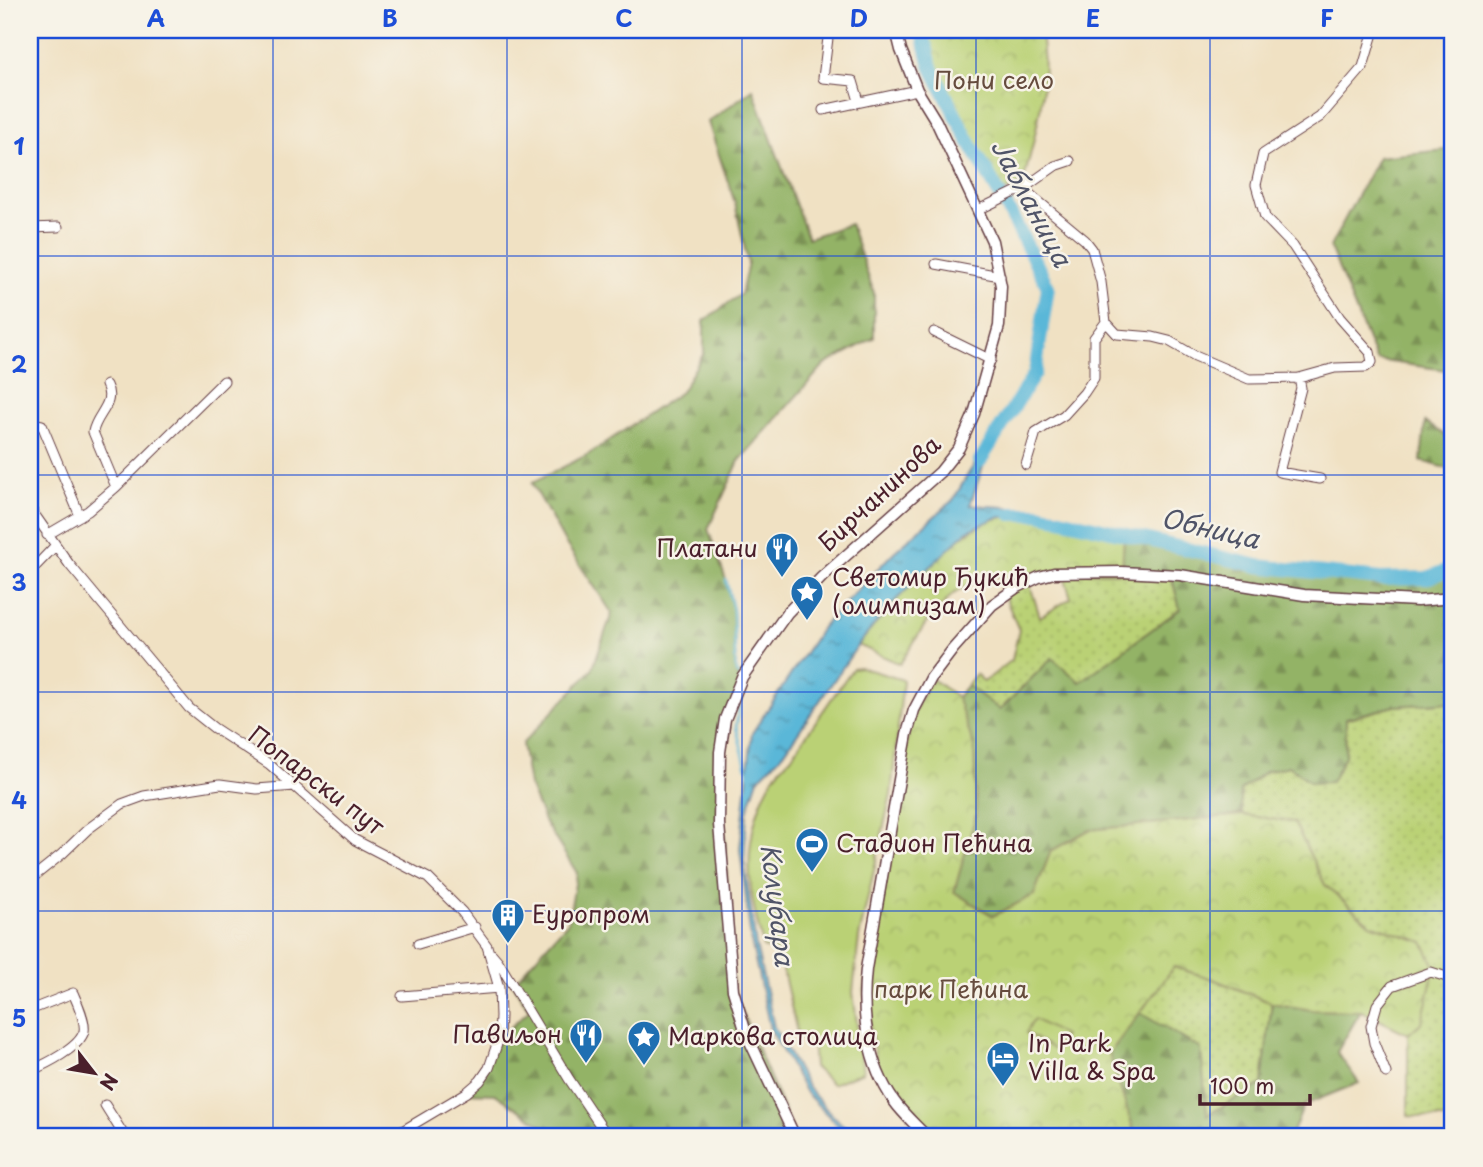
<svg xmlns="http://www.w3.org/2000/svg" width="1483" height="1167" font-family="'Playpen Sans',sans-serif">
  <defs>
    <pattern id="grass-dots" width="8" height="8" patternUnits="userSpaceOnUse" patternTransform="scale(1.75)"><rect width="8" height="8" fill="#bad175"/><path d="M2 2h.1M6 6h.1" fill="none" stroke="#a1b365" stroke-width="1.8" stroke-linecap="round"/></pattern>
    <pattern id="forest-firs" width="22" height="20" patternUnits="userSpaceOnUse" patternTransform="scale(1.75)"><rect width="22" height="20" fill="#93b366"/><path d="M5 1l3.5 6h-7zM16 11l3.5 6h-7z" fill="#7a9154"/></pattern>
    <pattern id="park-crowns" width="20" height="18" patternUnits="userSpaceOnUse" patternTransform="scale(1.75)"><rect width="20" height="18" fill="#bad175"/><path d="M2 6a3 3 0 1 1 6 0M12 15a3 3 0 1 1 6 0" fill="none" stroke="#a1b365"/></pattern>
    <pattern id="water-ripples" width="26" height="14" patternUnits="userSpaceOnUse" patternTransform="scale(1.75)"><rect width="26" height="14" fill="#5ab7d8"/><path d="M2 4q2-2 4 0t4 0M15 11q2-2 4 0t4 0" fill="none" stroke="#4c94af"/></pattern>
  </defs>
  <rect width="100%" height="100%" fill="#f7f3e8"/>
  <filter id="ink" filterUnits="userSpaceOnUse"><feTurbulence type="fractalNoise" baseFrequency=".0143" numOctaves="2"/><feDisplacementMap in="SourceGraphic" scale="14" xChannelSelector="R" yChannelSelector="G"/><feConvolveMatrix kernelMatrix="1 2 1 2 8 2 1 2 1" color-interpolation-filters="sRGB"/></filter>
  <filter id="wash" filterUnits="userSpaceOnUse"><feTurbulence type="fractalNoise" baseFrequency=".00686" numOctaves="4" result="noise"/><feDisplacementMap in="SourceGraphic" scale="28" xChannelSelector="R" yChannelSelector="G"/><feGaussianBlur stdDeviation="1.57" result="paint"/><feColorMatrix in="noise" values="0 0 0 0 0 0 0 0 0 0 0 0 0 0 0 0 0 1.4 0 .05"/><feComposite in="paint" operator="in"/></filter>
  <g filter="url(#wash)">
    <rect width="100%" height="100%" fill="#f0e1c3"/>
    <path fill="url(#grass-dots)" stroke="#827850" stroke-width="2" d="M1063,572l108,2 9,35 -100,74 -28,-25 -52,52 -33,-25 9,-11 8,8 28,-22 7,-30 -15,-35 25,-13 11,35 31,-19z
      M1453,702v417l-45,-3v-82l14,-12 1,-80 -53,-18 -45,-39 -31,-62 -52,-8 -2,-24 26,-20 23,-5 23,17 33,-27 1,-37 49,-13z
      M1174,967l39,12 59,24 -10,81 -55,31 -67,-102z"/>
    <path fill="url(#forest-firs)" stroke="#6e6948" stroke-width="2" d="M753,89l55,149 42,-14 24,69v45l-50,27 -85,96 -31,68 18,51 7,30 3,63 6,4 -22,75 13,238 62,147h-244l-9,-12 -47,-31 -29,-1 14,-12 19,-43 30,-28 -16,-27 55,-61 9,-49 -33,-52 -15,-36 -7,-41 70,-74 20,-57 -48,-72 -32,-58 57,-29 92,-62 23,-39v-32l37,-27 7,-31 -13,-60 -27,-81z
      M1453,149v222l-77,-11 -46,-113 48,-90z
      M1425,422l26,17 2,-2v33l-32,-9z
      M1124,534l134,32 122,13 47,-1 26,-10v134l-58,4 -49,12 -1,38 -14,26 -19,1 -23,-17 -23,5 -26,20 2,24 -153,15 -38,21 -17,44 -40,21 -40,-24 22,-78 -2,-67 -17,-50 10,-12 33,25 52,-52 28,24 100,-73 -9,-35 -49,-2z
      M1272,1003l40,7 49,1 -24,41 22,31 -55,22 -13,32h-155l-27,-83 31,-41 61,36 6,66 55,-31z"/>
    <path fill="url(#park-crowns)" stroke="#827850" stroke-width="2" d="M922,30h118c11,53 -4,102 -17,153l-24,11 -32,-56 -36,-72z
      M1037,513l87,21 -2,38 -51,-1 -55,17 -25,-15 -38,21 -25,26 -28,44 -42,-19c32,-38 89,-111 137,-126 12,-4 28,-4 42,-6z
      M931,678l26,19 17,50 2,67 -22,78 39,24 41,-21 17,-44 38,-21 153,-15 52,7 31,63 45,39 53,18 12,24 -13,56 -14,12 -47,-23 -49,-1 -40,-7 -59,-24 -39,-12 -65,87 27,83h-209l-49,-65 -14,-79 47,-275z"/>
    <path fill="#bad175" stroke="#827850" stroke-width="2" d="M860,667l43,13 -12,114 -32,143 -6,55 10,80 -31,12 -18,-17 -2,-29 -14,-1 -19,-84 -16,-6c-4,-19 -10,-39 -12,-59 -6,-44 6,-100 40,-131l62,-89z
      M1034,1019l30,17 -9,14 -29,-17z"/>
    <path fill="url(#water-ripples)" stroke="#526b82" stroke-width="2" d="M992,440l-22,65 36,2 31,6 -41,5 -29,13 -77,75 -32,39 -74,108 -26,26 -11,33 -3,49 12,85 18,81 34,61 20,23 28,26h-7l-43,-44 -36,-64 -19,-88 -11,-92 12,-116 71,-107 70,-73 60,-53 17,-29z"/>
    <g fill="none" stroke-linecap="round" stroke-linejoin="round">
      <path stroke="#5ab7d8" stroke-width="2.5" d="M726,580l7,30 3,63 3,2
        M742,690l-6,37 13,49"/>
      <path stroke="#5ab7d8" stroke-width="14" d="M922,30l9,36 36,72 41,71 40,78 -13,86 -55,88
        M1011,514h28l219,52 122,13 47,-1 26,-10"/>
    </g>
  </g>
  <g filter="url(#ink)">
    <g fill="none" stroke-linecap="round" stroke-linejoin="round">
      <defs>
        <path id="minor" d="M829,30l-6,48 30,3 6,20
          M823,110l94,-20
          M1021,190l34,-24 15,-5
          M978,210l37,-18 11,-1 59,49 7,9 9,33 5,40 11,12 36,3 16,4 26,15 54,23 50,-1 36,-10 31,-1 6,-5 -2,-10 -30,-34 -47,-72 -28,-29 -9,-32 7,-31 57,-37 43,-50 11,-37
          M30,228l28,-1
          M936,264l64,12
          M934,332l57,28
          M1299,378l2,10 -22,84 41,7
          M106,385c10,19 -10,29 -13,47l23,55
          M30,434l7,-10 5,1 38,91
          M1026,465l10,-33 28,-17 20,-22 10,-15v-40l12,-16
          M30,508l39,56 120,144 25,20 55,36 86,76 73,38 34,34 25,34 12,42 1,28 -1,22 -10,30 -9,13 -14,12 -74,44
          M47,535l41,-24 28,-24 108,-106
          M30,572l25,-26
          M32,878l30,-24 26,-25 34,-25 22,-8 76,-12 37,5 38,-3
          M418,944l57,-17
          M492,954l6,7 71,118 39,58
          M402,996l97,-8
          M30,1010l43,-17c4,9 13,28 11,38 -4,17 -40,34 -54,40
          M1386,1073l-12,-30 -3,-17 6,-21 15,-19 39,-14 22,7
          M105,1105l20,32"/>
        <path id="major" d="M795,1137l-49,-104 -13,-43 -14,-166 1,-72 5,-33 17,-42 45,-64 35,-36 118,-105 19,-24 15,-34 25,-88 2,-40 -9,-45 -56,-120 -19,-31 -16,-40 -5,-20
          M927,1137c-11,-12 -24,-23 -33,-36 -27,-38 -33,-87 -28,-132l41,-235 7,-24 17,-32 22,-29 39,-44 24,-17 23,-11 15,-4 68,-1 58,3 124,20 113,6 36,-3"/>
      </defs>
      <use href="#minor" stroke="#633c42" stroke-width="11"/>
      <use href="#major" stroke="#633c42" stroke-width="13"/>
      <use href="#minor" stroke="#fff" stroke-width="9"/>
      <use href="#major" stroke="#fff" stroke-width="10"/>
    </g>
  </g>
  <path fill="none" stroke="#1d4ed8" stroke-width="2" stroke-opacity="0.55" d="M273,30v1107M507,30v1107M742,30v1107M976,30v1107M1210,30v1107M30,256h1423M30,475h1423M30,692h1423M30,911h1423"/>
  <defs>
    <symbol id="restaurant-pin" viewBox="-11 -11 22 30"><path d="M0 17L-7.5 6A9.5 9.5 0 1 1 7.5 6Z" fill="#1f6fb2" stroke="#f7f3e8"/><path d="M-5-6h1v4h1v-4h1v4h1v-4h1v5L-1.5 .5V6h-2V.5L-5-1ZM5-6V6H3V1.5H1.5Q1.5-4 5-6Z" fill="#fff"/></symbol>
    <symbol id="sight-pin" viewBox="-11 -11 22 30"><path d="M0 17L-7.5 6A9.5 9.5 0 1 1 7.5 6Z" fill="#1f6fb2" stroke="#f7f3e8"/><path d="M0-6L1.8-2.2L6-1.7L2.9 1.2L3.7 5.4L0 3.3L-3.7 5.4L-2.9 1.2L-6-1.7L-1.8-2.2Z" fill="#fff"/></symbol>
    <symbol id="stadium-pin" viewBox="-11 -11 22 30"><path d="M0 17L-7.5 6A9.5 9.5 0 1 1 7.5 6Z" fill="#1f6fb2" stroke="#f7f3e8"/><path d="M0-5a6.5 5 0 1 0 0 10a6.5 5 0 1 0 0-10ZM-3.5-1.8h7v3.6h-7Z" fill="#fff"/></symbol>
    <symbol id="building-pin" viewBox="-11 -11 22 30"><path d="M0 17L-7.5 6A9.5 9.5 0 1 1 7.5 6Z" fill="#1f6fb2" stroke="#f7f3e8"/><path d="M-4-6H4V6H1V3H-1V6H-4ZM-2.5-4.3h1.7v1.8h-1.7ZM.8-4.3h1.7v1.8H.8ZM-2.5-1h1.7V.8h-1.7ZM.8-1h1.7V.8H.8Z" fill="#fff"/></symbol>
    <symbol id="hotel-pin" viewBox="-11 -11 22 30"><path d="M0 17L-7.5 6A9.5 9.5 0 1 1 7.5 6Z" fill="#1f6fb2" stroke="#f7f3e8"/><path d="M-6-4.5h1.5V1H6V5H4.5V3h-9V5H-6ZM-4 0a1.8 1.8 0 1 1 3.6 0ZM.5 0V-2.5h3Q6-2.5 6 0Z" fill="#fff"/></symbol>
  </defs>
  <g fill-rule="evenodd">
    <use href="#restaurant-pin" x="763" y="530" width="38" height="52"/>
    <use href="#sight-pin" x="788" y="573" width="38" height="52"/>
    <use href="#stadium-pin" x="793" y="825" width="38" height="52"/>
    <use href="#building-pin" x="489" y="896" width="38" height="52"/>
    <use href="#restaurant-pin" x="567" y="1016" width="38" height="52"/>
    <use href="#sight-pin" x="625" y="1018" width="38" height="52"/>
    <use href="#hotel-pin" x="984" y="1039" width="38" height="52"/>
  </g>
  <g text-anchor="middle" stroke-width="5" stroke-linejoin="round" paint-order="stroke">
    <g font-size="24" fill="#664c3e" stroke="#f7f3e8">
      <text x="994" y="89">Пони село</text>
      <text x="951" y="998">парк Пећина</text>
    </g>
    <g font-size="24" fill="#4a1f2b" stroke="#f7f3e8">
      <text transform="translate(880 494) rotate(-43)" y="8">Бирчанинова</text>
      <text transform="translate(316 781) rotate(37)" y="8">Попарски пут</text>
    </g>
    <g font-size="24" fill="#4a1f2b" stroke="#f7f3e8" text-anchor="start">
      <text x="758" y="557" text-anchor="end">Платани</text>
      <text x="832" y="586">Светомир Ђукић<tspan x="832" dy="28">(олимпизам)</tspan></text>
      <text x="836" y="852">Стадион Пећина</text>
      <text x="532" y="923">Еуропром</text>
      <text x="562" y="1043" text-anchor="end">Павиљон</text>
      <text x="668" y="1045">Маркова столица</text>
      <text x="1028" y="1052">In Park<tspan x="1028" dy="28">Villa &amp; Spa</tspan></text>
    </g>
    <g font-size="26" font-style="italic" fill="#505468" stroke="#f7f3e8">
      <text transform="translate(1031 203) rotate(62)" y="9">Јабланица</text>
      <text transform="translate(1210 529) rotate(13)" y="9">Обница</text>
      <text transform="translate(777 905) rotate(83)" y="9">Колубара</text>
    </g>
  </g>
  <rect width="1483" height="1167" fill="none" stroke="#f7f3e8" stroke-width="77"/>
  <g transform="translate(94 1073) rotate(121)" stroke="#f7f3e8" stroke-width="5" paint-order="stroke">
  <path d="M0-5L12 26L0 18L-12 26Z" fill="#4a1f2b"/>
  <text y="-10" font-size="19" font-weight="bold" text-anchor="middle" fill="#4a1f2b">N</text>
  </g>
  <path d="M1200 1094v10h110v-10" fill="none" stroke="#4a1f2b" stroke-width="3.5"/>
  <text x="1210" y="1094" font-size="21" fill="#4a1f2b" stroke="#f7f3e8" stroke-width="5" paint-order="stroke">100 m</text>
  <rect x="38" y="38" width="1406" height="1090" fill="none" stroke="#1d4ed8" stroke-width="2.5"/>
  <g font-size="23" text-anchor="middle" font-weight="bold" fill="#1d4ed8">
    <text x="156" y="27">A</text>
    <text x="390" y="27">B</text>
    <text x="624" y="27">C</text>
    <text x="859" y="27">D</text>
    <text x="1093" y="27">E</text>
    <text x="1327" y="27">F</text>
    <text x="19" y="155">1</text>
    <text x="19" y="373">2</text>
    <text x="19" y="591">3</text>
    <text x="19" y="809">4</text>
    <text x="19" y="1027">5</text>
  </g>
</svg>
